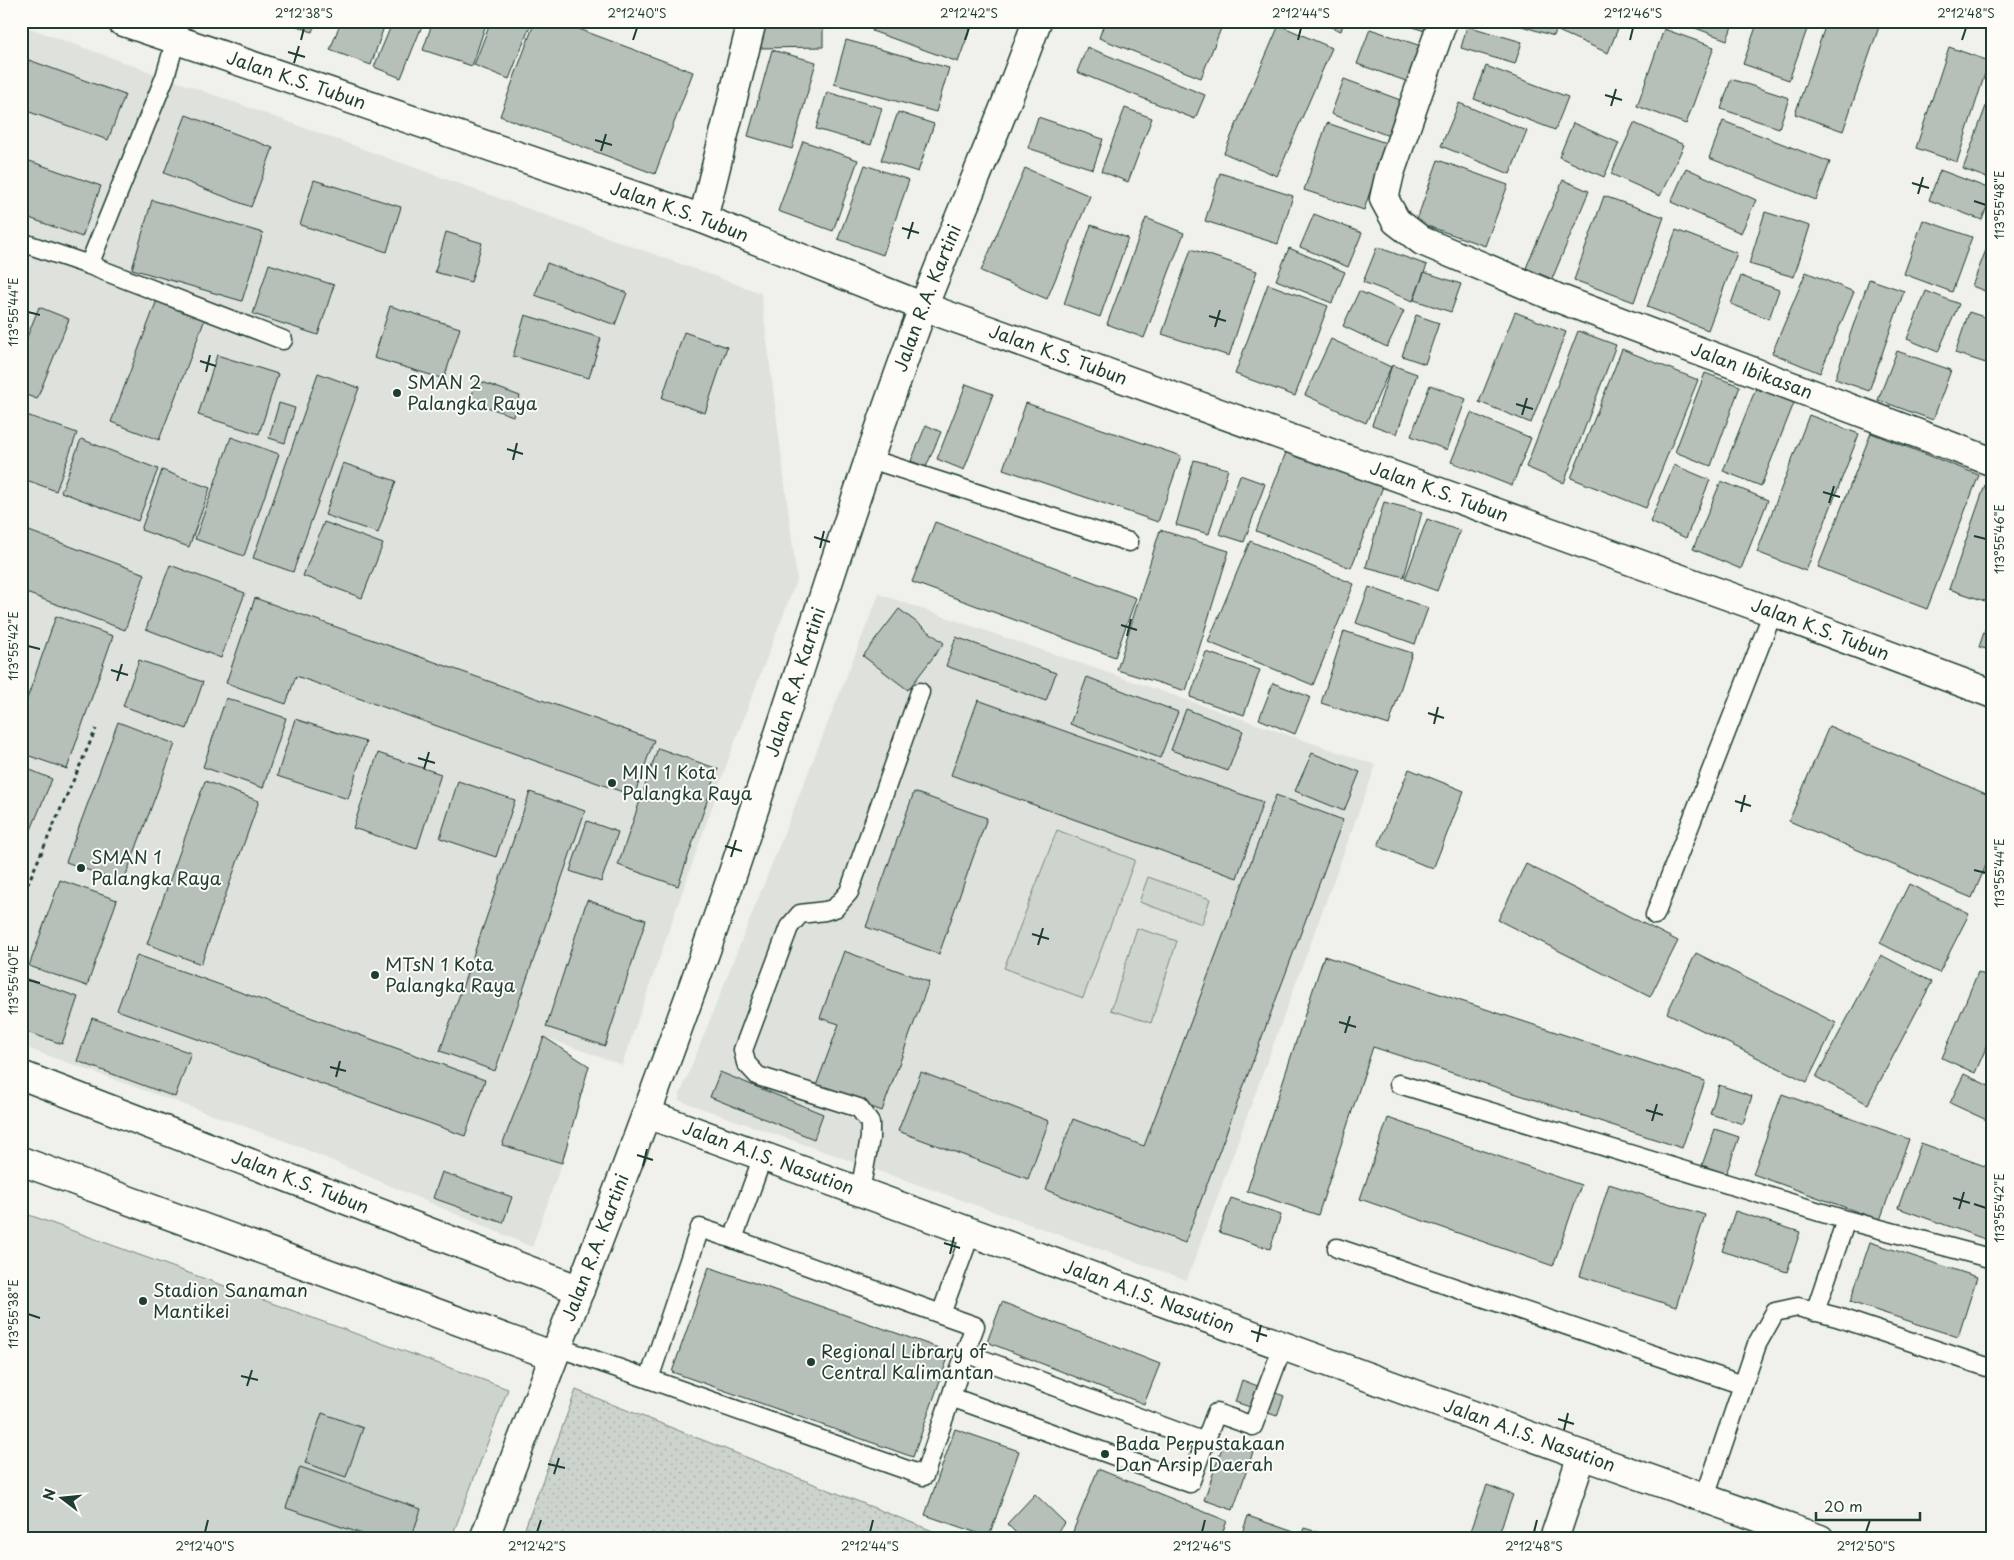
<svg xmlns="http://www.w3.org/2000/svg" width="2014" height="1560" font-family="'Playpen Sans',sans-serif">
  <defs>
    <pattern id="grass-dots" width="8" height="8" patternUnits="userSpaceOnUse" patternTransform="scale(1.25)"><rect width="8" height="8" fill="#cdd3cd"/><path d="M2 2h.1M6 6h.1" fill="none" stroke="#b0b6b1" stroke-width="1.8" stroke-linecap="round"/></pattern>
  </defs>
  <rect width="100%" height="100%" fill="#f0f1eb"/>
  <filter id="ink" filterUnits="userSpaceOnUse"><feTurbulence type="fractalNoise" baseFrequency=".02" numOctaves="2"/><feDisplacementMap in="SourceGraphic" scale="10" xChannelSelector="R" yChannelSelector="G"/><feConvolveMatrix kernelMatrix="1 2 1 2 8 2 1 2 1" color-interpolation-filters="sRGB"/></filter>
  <g filter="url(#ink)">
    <path fill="#dfe2dc" d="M21,25l740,268 36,286 -63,165 -112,321 -78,-28 -42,108 60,18 -30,84 -239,-103 -272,-98z
      M879,594l497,171 -189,515 -509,-180z"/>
    <path fill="url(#grass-dots)" stroke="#768880" d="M576,1390l377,149h-432z"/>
    <path fill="#cdd3cd" stroke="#768880" d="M1057,830l78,30 -52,138 -79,-30z
      M1148,877l62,22 -8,25 -63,-22z
      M1137,928l40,13 -26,82 -40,-13z
      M21,1212l487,177 -57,150h-430z"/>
    <path fill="#b6bfb8" stroke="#1f3d34" d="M285,21h31l-4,11z
      M341,21h45l-15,44 -41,-15z
      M393,21h31l-23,57 -27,-11z
      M433,21h54l-15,45 -49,-16z
      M491,21h41l-23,58 -35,-14z
      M535,21h23l135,51 -38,102 -155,-58z
      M664,21h20l-3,7z
      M759,21h64v26l-64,1z
      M876,21h97l-15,41 -86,-31z
      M1105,21h119l-23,57 -102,-40z
      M1315,21h29l-3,10z
      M1396,21h41l-4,13z
      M1512,21h47l-5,15 -42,-13z
      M1563,21h58l-13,32 -50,-22z
      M1677,21h57l-7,19z
      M1758,21h52l-21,59 -46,-16z
      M1827,21h54l-38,110 -48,-17z
      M1279,25l53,23 -55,128 -53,-23z
      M1467,26l55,16 -7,22 -54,-16z
      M1370,29l51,17 -12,36 -52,-18z
      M1664,29l50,18 -28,77 -49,-18z
      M846,40l103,28 -13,44 -102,-28z
      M1087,47l118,48 -10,24 -118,-47z
      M1949,47l40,14 -32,101 -41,-14z
      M772,50l44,12 -24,87 -44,-13z
      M29,60l96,35 -17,45 -87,-31v-29z
      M1486,66l82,31 -13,33 -81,-31z
      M1344,79l59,22 -14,35 -58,-22z
      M1731,79l58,19 -10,30 -58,-19z
      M1993,87v93l-30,-11z
      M827,92l55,16 -11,37 -55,-16z
      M1459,103l68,28 -17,43 -69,-28z
      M1125,108l27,10 -24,64 -27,-11z
      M898,112l36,12 -16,48 -37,-12z
      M186,115l87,33 -22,59 -87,-34z
      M1038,117l65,22 -10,30 -65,-21z
      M1723,121l107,41 -14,38 -107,-42z
      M1327,123l59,20 -22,67 -60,-20z
      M1573,123l46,20 -15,34 -45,-20z
      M1634,123l50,22 -24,51 -49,-22z
      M803,141l55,19 -25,71 -55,-20z
      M21,158l80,28 -19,51 -61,-22z
      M1438,160l70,25 -23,61 -69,-24z
      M865,165l44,15 -26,75 -45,-16z
      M1025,168l65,28 -43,103 -66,-28z
      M1686,168l70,32 -15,33 -70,-31z
      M1940,170l53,20 -11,30 -53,-20z
      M1220,173l73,23 -15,48 -73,-23z
      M314,180l87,27 -14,45 -87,-27z
      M1563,180l26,11 -37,88 -26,-11z
      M1604,196l60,21 -30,85 -60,-22z
      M152,200l111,33 -21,68 -110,-32z
      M1765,212l45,14 -16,51 -45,-13z
      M1314,214l48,19 -14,34 -48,-20z
      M1146,218l38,15 -40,105 -37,-14z
      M1923,220l49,17 -20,55 -48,-18z
      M1091,225l37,13 -28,79 -36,-13z
      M1676,230l61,23 -29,77 -61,-23z
      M446,232l36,11 -11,39 -36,-10z
      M1993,232v62l-21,-8z
      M1377,247l50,18 -14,36 -50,-19z
      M1289,248l56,24 -13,31 -56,-23z
      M1191,249l66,22 -28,85 -67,-22z
      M547,263l80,30 -12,32 -80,-30z
      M269,264l65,21 -16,50 -65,-21z
      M1424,272l37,12 -10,28 -37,-12z
      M1806,272l48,20 -34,81 -48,-20z
      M1741,276l38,14 -10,29 -38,-15z
      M1869,279l35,12 -35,100 -34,-12z
      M1268,284l60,22 -33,90 -60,-22z
      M1359,291l45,20 -17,36 -44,-21z
      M1926,291l33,13 -21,48 -31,-13z
      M157,300l48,19 -46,121 -48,-18z
      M390,306l70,22 -16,51 -70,-21z
      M39,307l30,12 -32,80 -16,-6v-41z
      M1515,312l51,20 -35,91 -52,-21z
      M1969,312l24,8v34l-4,10 -34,-11z
      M525,315l76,23 -12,40 -76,-22z
      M1416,315l23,8 -14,41 -23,-8z
      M1578,331l38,14 -52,138 -38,-16z
      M684,332l43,15 -22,66 -43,-15z
      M1331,339l60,28 -25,56 -61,-28z
      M1622,349l76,31 -52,128 -75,-30z
      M1897,351l54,19 -18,50 -55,-20z
      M217,355l61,19 -19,60 -61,-19z
      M1392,365l25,9 -20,60 -25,-9z
      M318,373l41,15 -66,184 -40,-14z
      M1705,373l35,13 -29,80 -36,-14z
      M477,380l43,16 -7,20 -43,-15z
      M966,384l27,10 -29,76 -27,-11z
      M1430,385l36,14 -19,51 -36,-14z
      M1756,388l38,15 -33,83 -38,-15z
      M279,403l16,5 -10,35 -16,-5z
      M1026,403l155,53 -23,66 -155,-53z
      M21,413l56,20 -21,58 -35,-13z
      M1471,413l60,25 -19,48 -61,-24z
      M1809,415l50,19 -53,137 -49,-19z
      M926,425l15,7 -15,35 -15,-6z
      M1871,433l108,42 -52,134 -109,-42z
      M231,437l48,17 -35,102 -49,-17z
      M81,439l77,30 -20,52 -77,-29z
      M1288,447l96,37 -33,84 -95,-37z
      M1194,460l34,9 -19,65 -33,-9z
      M343,463l53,18 -18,52 -53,-18z
      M1674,465l36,15 -24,58 -36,-16z
      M162,470l48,18 -21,59 -48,-17z
      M1240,475l25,9 -21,58 -25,-8z
      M1721,481l47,19 -27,69 -48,-20z
      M1985,485l8,3v102l-5,12 -39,-13z
      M1384,502l38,10 -18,65 -38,-10z
      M1427,519l33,12 -23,60 -32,-12z
      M324,522l59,22 -21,54 -59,-22z
      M935,522l201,76 -21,59 -203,-75z
      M21,528l124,46 -20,56 -104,-39z
      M1160,530l69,21 -43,140 -69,-21z
      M1250,541l104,43 -41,101 -105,-43z
      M170,565l75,28 -24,65 -75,-29z
      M1369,587l59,21 -13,36 -59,-21z
      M255,598l399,142 -20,56 -338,-120 -10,28 -60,-21z
      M1993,606v45l-14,-4z
      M899,609l45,34 -36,47 -45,-34z
      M56,616l57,20 -46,133 -46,-16v-37z
      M1344,631l68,22 -23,72 -68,-22z
      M956,637l100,36 -10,28 -100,-35z
      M1206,652l54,18 -16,45 -54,-18z
      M139,660l64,22 -16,47 -64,-23z
      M1087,677l91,35 -18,46 -90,-34z
      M1273,683l37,14 -15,37 -36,-15z
      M226,698l60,20 -23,70 -60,-21z
      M978,700l285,102 -26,76 -286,-103z
      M1186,709l57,22 -15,40 -57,-21z
      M295,719l71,23 -18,57 -71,-23z
      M118,722l57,22 -52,139 -57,-21z
      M1829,726l164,71v52l-21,49 -183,-77z
      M658,748l60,21 -40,117 -60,-21z
      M378,753l63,21 -24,75 -64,-21z
      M1312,753l48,19 -16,39 -49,-20z
      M21,766l31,13 -31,75z
      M1409,769l55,22 -31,78 -55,-23z
      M205,781l54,20 -58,163 -54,-20z
      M458,781l57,19 -19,57 -56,-19z
      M530,792l55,19 -90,260 -55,-20z
      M914,792l73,26 -48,136 -73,-27z
      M1276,795l67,25 -158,423 -139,-53 27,-71 71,27z
      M587,821l31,11 -17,50 -31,-11z
      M1526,864l152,77 -28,56 -152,-77z
      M60,880l57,20 -30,86 -58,-20z
      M1909,884l60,30 -30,59 -59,-30z
      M587,900l59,20 -41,126 -59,-19z
      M844,951l85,31 -47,129 -66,-25 23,-62 -19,-6z
      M1696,953l140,70 -29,59 -140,-69z
      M137,955l348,125 -20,56 -348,-126z
      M1881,955l51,27 -64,122 -52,-27z
      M1324,956l381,125 -23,67 -309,-101 -55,168 -71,-24z
      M1978,972l15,7v53l-18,41 -33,-15z
      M24,978l54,19 -16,47 -41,-14v-43z
      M92,1018l99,35 -16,44 -98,-36z
      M544,1037l45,29 -27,97 -60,-18z
      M720,1072l103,42 -9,25 -104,-42z
      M921,1072l128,49 -21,58 -130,-48z
      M1964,1074l29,14v35l-43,-20z
      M1719,1085l33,11 -9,28 -33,-10z
      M1782,1094l127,45 -29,81 -127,-46z
      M1388,1118l193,67 -28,81 -193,-67z
      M1715,1129l24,8 -13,37 -24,-9z
      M1921,1143l72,26v73l-95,-34z
      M442,1172l70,25 -9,26 -70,-25z
      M1609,1184l96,31 -29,92 -96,-31z
      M1231,1198l50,17 -11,34 -51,-17z
      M1735,1211l65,21 -13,40 -65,-21z
      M1870,1242l107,35 -19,60 -108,-35z
      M709,1267l241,85 -37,105 -241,-85z
      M1002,1302l158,62 -16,40 -157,-62z
      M1242,1380l42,16 -7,20 -42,-14z
      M322,1413l41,15 -17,49 -41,-14z
      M955,1429l64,22 -30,86 -64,-22z
      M1224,1442l29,10 -20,58 -29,-10z
      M300,1467l121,42 -10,30h-34l-91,-31z
      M1098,1469l129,52 -7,18h-150z
      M1487,1485l26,10 -16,44h-30z
      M1035,1494l30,29 -15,16h-28l-15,-15z
      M1248,1516l46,16 -2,7h-52z
      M1304,1528l37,11h-41z
      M1678,1534l9,5h-11z"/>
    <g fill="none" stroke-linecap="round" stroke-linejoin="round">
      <defs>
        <path id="service" d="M21,242l68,23 76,-188 11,-38
          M89,265l194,75
          M870,459l259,83
          M1655,915l118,-303
          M1399,1084l447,136 -31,92
          M763,1156l-30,83 208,75 30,-82
          M860,1191l10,-53v-15l-11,-15 -101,-32 -12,-13 -3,-13 46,-123 11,-13 25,-3 10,-3 14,-16 71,-200
          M1846,1220l147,39
          M733,1239l-33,-11 -51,151 275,97 27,-79
          M1337,1248l406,137
          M941,1314l34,12 -10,27 240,89 11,-29 37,13 30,-80
          M557,1347l92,32
          M965,1353l-14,44 239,86 15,-41
          M1705,1497l52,-153 18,-32 23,-5 39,10 156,52"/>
        <g id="minor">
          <path id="s1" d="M1443,21l-53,152 -6,26 12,22 26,20 133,56 438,165"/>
          <path d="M703,219l49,-198"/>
          <path id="s2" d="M647,1114l935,341 238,84"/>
          <path d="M1554,1539l28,-84"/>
        </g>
        <g id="tertiary">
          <path id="s3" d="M121,21l582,198 221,88 849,305 220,82"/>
          <path id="s4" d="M21,1075l559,215"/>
          <path d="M21,1161l533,195"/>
          <path id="s5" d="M484,1539c82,-215 167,-429 242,-646 67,-195 125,-393 197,-585 37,-96 80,-190 114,-287"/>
        </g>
      </defs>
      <use href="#service" stroke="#1f3d34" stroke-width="21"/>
      <use href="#minor" stroke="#1f3d34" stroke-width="31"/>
      <use href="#tertiary" stroke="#1f3d34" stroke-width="31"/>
      <path stroke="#1f3d34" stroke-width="3" stroke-dasharray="4 4" stroke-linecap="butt" d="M21,899l75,-170"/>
      <use href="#service" stroke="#fdfcf7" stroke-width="18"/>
      <use href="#minor" stroke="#fdfcf7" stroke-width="28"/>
      <use href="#tertiary" stroke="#fdfcf7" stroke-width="28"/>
    </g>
  </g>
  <path fill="none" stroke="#1f3d34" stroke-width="2" d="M301,40l3,-12M633,40l4,-12M965,40l4,-12M1298,40l3,-12M1630,40l3,-12M1962,40l4,-12M288,52l17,5M294,63l5,-17M1605,95l17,5M1611,106l5,-17M595,140l17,5M601,151l5,-17M1912,183l17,5M1918,194l5,-17M1974,201l12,4M902,228l17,5M908,239l5,-17M28,312l12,3M1209,316l17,5M1215,327l5,-17M200,361l16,5M206,372l4,-17M1516,404l17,5M1522,415l5,-17M507,449l16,5M513,460l4,-17M1823,492l17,5M1829,503l5,-17M1974,536l12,3M814,537l16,5M820,548l4,-17M1121,625l16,5M1127,636l4,-17M28,646l12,3M111,670l17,5M117,681l5,-17M1428,713l16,5M1434,724l4,-17M418,758l17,5M424,769l5,-17M1735,801l16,5M1741,812l4,-17M725,846l17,5M731,857l5,-17M1974,870l12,3M1032,934l17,5M1038,945l5,-17M28,980l12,3M1339,1022l17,5M1345,1033l5,-17M330,1067l16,4M336,1077l4,-16M1646,1110l17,5M1652,1121l5,-17M637,1155l16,5M643,1166l4,-17M1953,1198l17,5M1974,1204l12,4M1959,1209l5,-17M944,1243l16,5M950,1254l4,-17M28,1314l12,4M1251,1331l16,5M1257,1342l4,-17M241,1376l17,4M247,1386l5,-16M1558,1419l16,5M1564,1430l4,-17M548,1464l17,4M554,1474l5,-16M205,1532l3,-12M537,1532l4,-12M870,1532l3,-12M1202,1532l3,-12M1534,1532l3,-12M1866,1532l4,-12"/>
  <g fill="#1f3d34" stroke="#fdfcf7" stroke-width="2">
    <circle cx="397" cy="393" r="5"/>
    <circle cx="612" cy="783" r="5"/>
    <circle cx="81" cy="868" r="5"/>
    <circle cx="375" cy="975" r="5"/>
    <circle cx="143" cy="1301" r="5"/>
    <circle cx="811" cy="1362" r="5"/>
    <circle cx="1105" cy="1454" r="5"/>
  </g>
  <g text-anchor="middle" stroke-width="4" stroke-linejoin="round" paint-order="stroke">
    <g font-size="18" fill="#1f3d34" stroke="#fdfcf7">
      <text dy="6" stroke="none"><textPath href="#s3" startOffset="185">Jalan K.S. Tubun</textPath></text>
      <text dy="6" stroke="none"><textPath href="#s3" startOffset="590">Jalan K.S. Tubun</textPath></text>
      <text dy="6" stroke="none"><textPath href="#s5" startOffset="1318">Jalan R.A. Kartini</textPath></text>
      <text dy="6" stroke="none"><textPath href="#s3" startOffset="995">Jalan K.S. Tubun</textPath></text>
      <text dy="6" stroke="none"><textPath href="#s1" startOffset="600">Jalan Ibikasan</textPath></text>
      <text dy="6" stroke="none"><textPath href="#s3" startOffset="1400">Jalan K.S. Tubun</textPath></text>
      <text dy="6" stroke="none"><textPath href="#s3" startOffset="1805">Jalan K.S. Tubun</textPath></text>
      <text dy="6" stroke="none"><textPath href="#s5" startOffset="912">Jalan R.A. Kartini</textPath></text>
      <text dy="6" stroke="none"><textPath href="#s2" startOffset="129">Jalan A.I.S. Nasution</textPath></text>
      <text dy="6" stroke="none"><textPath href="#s4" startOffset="299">Jalan K.S. Tubun</textPath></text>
      <text dy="6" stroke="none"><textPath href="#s5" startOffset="312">Jalan R.A. Kartini</textPath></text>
      <text dy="6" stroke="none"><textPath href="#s2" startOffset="534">Jalan A.I.S. Nasution</textPath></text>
      <text dy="6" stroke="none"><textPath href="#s2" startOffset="939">Jalan A.I.S. Nasution</textPath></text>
    </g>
    <g font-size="18" fill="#1f3d34" stroke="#fdfcf7" text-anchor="start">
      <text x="407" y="389">SMAN 2<tspan x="407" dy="21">Palangka Raya</tspan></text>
      <text x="622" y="779">MIN 1 Kota<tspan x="622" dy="21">Palangka Raya</tspan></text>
      <text x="91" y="864">SMAN 1<tspan x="91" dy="21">Palangka Raya</tspan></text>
      <text x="385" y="971">MTsN 1 Kota<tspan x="385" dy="21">Palangka Raya</tspan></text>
      <text x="153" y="1297">Stadion Sanaman<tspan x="153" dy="21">Mantikei</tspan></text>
      <text x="821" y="1358">Regional Library of<tspan x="821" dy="21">Central Kalimantan</tspan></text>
      <text x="1115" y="1450">Bada Perpustakaan<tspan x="1115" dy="21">Dan Arsip Daerah</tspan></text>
    </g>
  </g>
  <rect width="2014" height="1560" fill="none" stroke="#fdfcf7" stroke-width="55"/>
  <g transform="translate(62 1498) rotate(286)" stroke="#fdfcf7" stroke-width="4" paint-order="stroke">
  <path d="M0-4L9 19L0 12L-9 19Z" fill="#1f3d34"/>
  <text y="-8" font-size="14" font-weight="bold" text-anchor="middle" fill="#1f3d34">N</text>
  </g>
  <path d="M1816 1512v8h104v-8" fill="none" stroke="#1f3d34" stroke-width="2.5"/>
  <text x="1824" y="1512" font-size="15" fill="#1f3d34" stroke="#fdfcf7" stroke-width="4" paint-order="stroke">20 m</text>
  <rect x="28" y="28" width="1958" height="1504" fill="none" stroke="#1f3d34" stroke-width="2"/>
  <g font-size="12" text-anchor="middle" fill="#1f3d34">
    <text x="304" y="18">2°12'38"S</text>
    <text x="637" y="18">2°12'40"S</text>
    <text x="969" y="18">2°12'42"S</text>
    <text x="1301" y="18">2°12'44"S</text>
    <text x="1633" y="18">2°12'46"S</text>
    <text x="1966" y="18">2°12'48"S</text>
    <text transform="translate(2000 205) rotate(-90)" y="4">113°55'48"E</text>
    <text transform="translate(14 312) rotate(-90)" y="4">113°55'44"E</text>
    <text transform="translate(2000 539) rotate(-90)" y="4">113°55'46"E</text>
    <text transform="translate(14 646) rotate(-90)" y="4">113°55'42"E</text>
    <text transform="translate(2000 873) rotate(-90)" y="4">113°55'44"E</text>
    <text transform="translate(14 980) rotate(-90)" y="4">113°55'40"E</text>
    <text transform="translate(2000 1208) rotate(-90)" y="4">113°55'42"E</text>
    <text transform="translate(14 1314) rotate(-90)" y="4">113°55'38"E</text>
    <text x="205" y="1551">2°12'40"S</text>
    <text x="537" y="1551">2°12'42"S</text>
    <text x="870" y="1551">2°12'44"S</text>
    <text x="1202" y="1551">2°12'46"S</text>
    <text x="1534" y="1551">2°12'48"S</text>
    <text x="1866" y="1551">2°12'50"S</text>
  </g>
</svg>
